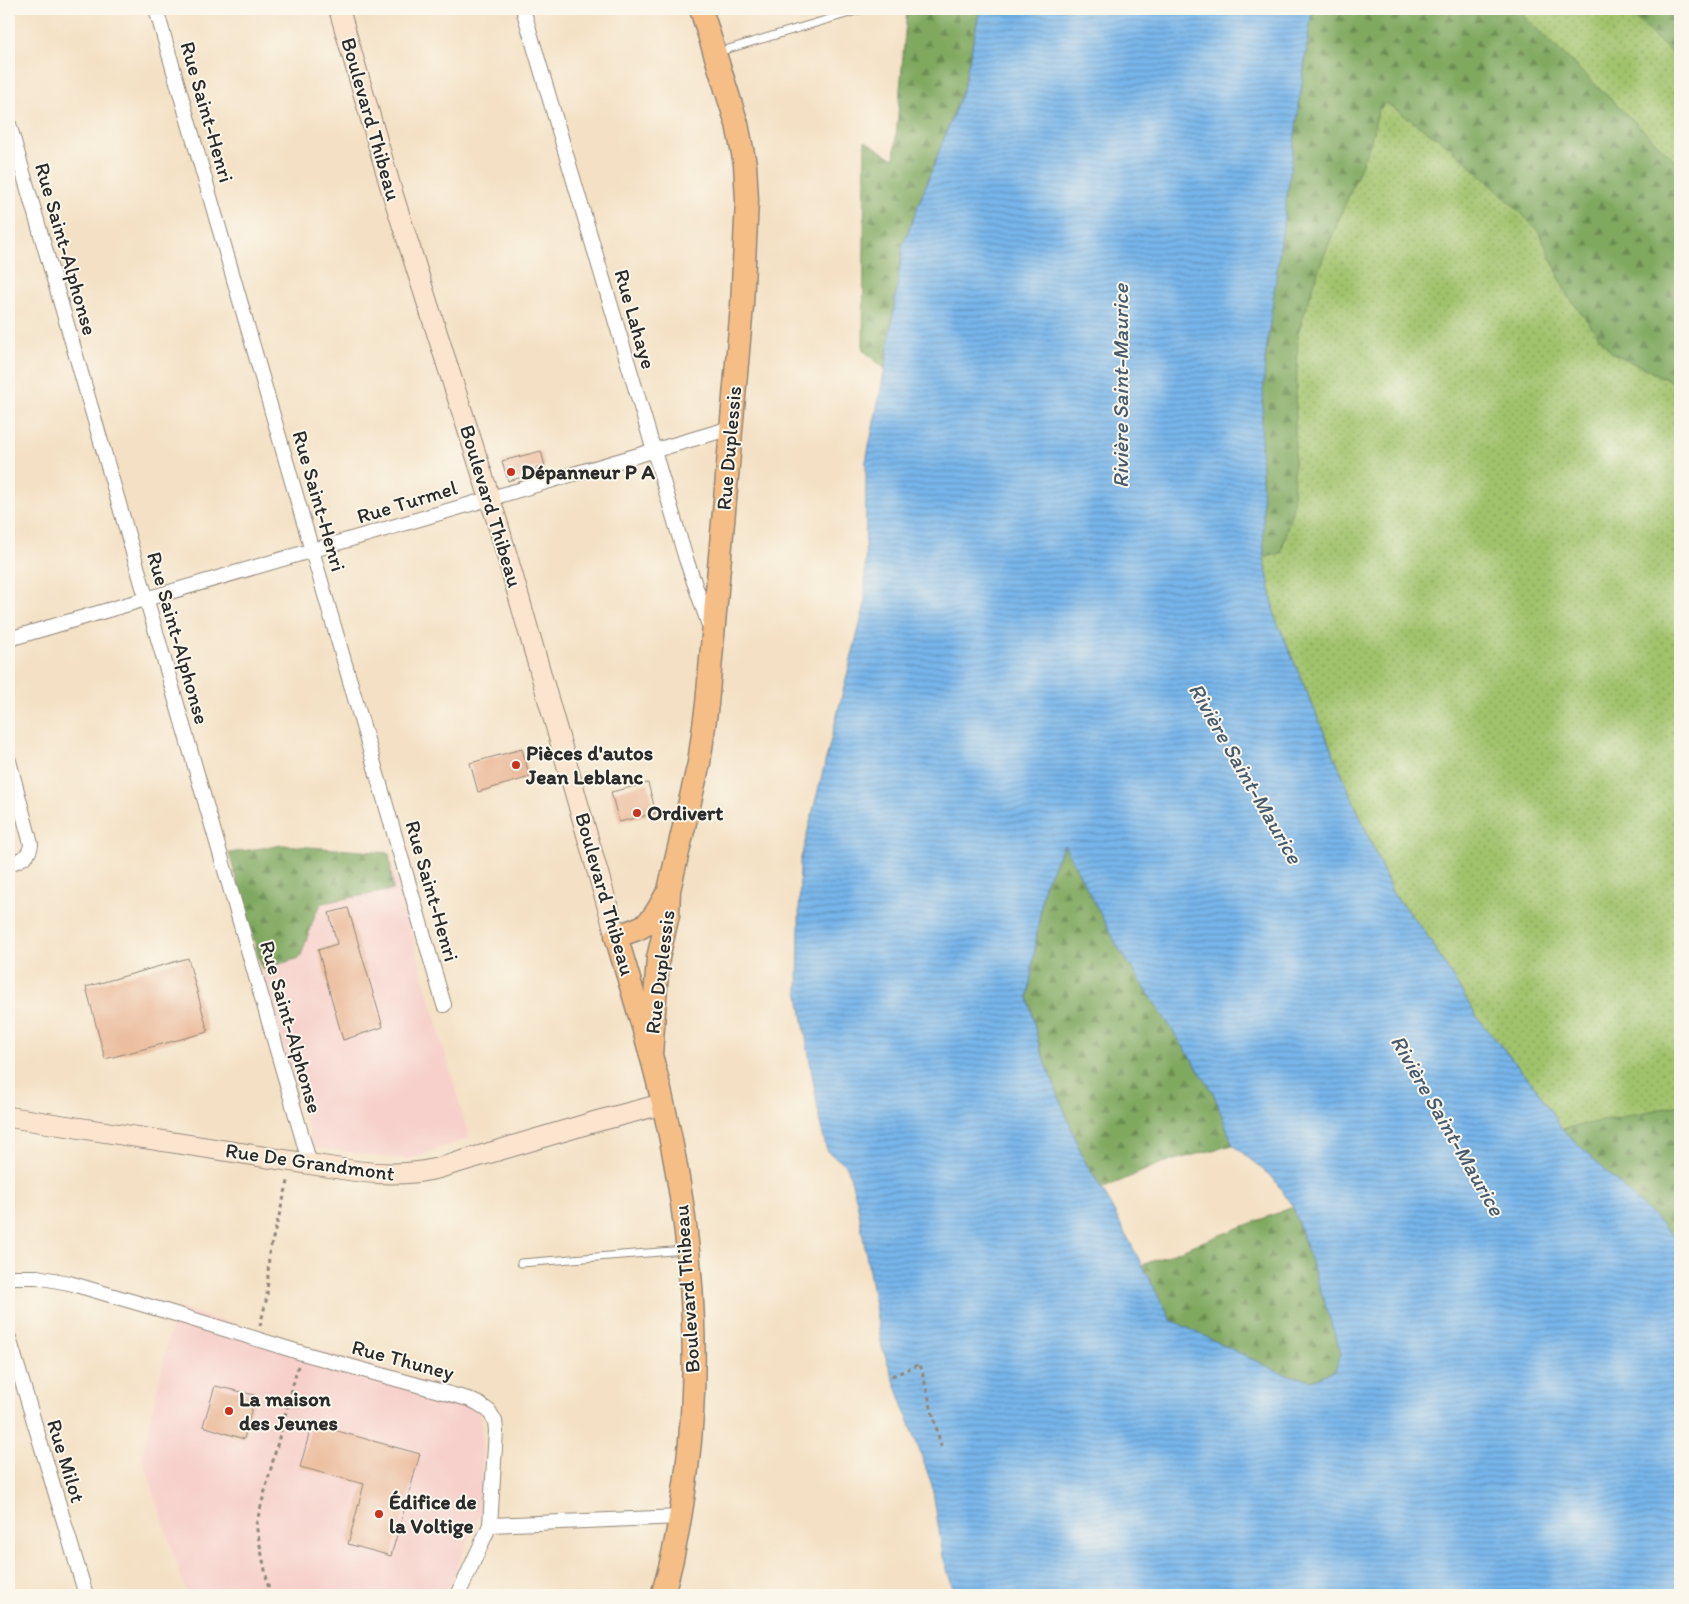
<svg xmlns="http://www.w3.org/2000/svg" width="1689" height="1604" font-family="Itim,sans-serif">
  <defs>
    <pattern id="grass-dots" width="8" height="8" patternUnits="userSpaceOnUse" patternTransform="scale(1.25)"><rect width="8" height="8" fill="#a1c36c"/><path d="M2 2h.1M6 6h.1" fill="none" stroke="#839f59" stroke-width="1.8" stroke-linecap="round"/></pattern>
    <pattern id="forest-firs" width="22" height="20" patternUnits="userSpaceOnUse" patternTransform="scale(1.25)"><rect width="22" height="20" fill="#80a960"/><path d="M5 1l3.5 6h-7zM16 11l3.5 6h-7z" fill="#698a4f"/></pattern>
    <pattern id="water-rules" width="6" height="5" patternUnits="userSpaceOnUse" patternTransform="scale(1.25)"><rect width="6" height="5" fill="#77b5ea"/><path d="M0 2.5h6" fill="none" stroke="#6293be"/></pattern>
  </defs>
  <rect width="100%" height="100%" fill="#fbf7ec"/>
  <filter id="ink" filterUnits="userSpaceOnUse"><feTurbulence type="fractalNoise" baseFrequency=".02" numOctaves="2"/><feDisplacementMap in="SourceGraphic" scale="10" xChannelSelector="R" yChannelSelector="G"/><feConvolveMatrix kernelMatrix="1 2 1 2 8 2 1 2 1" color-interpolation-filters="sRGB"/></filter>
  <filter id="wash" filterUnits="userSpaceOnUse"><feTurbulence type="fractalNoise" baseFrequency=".0096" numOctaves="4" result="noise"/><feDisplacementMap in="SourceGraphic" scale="20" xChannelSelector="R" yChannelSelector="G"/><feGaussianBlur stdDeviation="1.12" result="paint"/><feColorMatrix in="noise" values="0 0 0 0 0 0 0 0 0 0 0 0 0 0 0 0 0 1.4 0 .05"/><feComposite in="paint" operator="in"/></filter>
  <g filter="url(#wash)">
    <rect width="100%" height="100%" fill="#f4e1c5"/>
    <path fill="#f7d0cb" d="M389,853l80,285 -59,21 -37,-3 -60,-9 -75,-260z
      M176,1307l282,85 23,24 3,89 -39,90h-258l-45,-139z"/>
    <path fill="url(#grass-dots)" stroke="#66774c" d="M1312,9h368v1233l-118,-113 -26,-41 -59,-71 -52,-85 -32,-38 -118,-277 -11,-61z"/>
    <path fill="url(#forest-firs)" stroke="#566a46" d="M907,9h73l-17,80 -60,156 -18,124 -22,-19 2,-209 29,18z
      M1312,9h211l1,8 156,148v221l-69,-34 -44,-57 -27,-62 -20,-21 -70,-65 -64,-44 -8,8 -8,33 -49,119 -23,70 -5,173 -12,47 -17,3 -3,-120 4,-76z
      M1625,9h55v52z
      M1065,844l53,103 95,145 20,53 -71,18 -60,26 -18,-29 -44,-111 -12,-52 16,-112z
      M282,845l107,8 4,37 -71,13 -7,12 -15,43 -38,11 -33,-116z
      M1680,1105v137l-118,-113z
      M1293,1207l48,146 -6,18 -24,9 -30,-7 -110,-53 -29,-55z"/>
    <path fill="url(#water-rules)" stroke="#51708a" fill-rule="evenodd" d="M980,9h332l-47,351 -4,76 3,120 11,61 118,277 32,38 52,85 59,71 26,41 118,113v353h-723l-4,-6 -10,-33 -11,-71 -50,-138 -25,-146 -10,-35 -20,-15 -6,-24 -23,-137 2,-128 65,-258 1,-143 19,-92 18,-124 60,-156zM1064,845l54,102 95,145 20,53 41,34 19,28 48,146 -6,18 -24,9 -30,-7 -110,-53 -69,-131 -18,-29 -44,-111 -12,-52 16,-112z"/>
    <g id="blocks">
      <path fill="#e9b391" d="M541,451l4,15 -12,3 1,5 -26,7 -6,-20z
        M522,749l8,28 -52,15 -8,-29z
        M648,783l8,30 -37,9 -8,-30z
        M348,908l35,119 -40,13 -25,-90 19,-6 -8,-31z
        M188,958l20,74 -103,27 -19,-72z
        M215,1386l40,9 -11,44 -41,-13z
        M312,1424l108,30 -29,102 -43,-12 16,-60 -64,-17z"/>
    </g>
  </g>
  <g filter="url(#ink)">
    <use href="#blocks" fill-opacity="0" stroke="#908678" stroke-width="1"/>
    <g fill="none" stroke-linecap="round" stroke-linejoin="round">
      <defs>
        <path id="lane" d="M718,52l145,-43
          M521,1263l164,-13"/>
        <path id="street" d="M156,9l137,476 151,520
          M523,9l163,550 24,69
          M9,124l301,1040
          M9,639l722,-211
          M9,761l22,83c-1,13 -11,16 -22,20
          M9,1277h28l32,6 103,30 130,40 166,46 11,5 10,7 6,10 1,10 -6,94 -32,70
          M9,1338l77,257
          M490,1525l190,-8"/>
        <path id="secondary" d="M339,9l53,183 105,329 119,415
          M9,1117l346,54c29,4 56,4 84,-3l155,-46 69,-18"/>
        <path id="primary" d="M651,1055l7,-97 10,-43 1,-25 30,-127 8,-59 35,-398 5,-106 -2,-36 -8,-40 -36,-115
          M662,1595c13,-38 20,-86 25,-126 16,-129 2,-261 -29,-387 -12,-49 -28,-98 -42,-146 30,-9 34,-10 49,-39"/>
      </defs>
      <use href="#lane" stroke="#908678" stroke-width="9"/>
      <use href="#street" stroke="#908678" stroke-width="16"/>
      <use href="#secondary" stroke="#908678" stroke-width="22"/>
      <use href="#primary" stroke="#908678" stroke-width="25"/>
      <path stroke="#908678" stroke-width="3" stroke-dasharray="4 4" stroke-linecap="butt" d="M260,1326l7,-29 2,-44 20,-75
        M892,1376l28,-12 22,86
        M270,1595l-14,-70 42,-159"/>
      <use href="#lane" stroke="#fff" stroke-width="7"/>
      <use href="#street" stroke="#fff" stroke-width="14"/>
      <use href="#secondary" stroke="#fbe5cf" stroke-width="20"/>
      <use href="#primary" stroke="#f6be87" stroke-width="22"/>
    </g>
  </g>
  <g fill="#c8321e" stroke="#fbf7ec" stroke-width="2">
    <circle cx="511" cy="472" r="5"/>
    <circle cx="516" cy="765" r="5"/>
    <circle cx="637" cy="813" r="5"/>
    <circle cx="229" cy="1411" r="5"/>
    <circle cx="379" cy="1514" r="5"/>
  </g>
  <g text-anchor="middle" stroke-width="4" stroke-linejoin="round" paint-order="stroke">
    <g font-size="21" fill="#2b2b2b" stroke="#fbf7ec">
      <text transform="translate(207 112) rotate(74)" y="7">Rue Saint-Henri</text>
      <text transform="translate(371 119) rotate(74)" y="7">Boulevard Thibeau</text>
      <text transform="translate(66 249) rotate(74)" y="7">Rue Saint-Alphonse</text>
      <text transform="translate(635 319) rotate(74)" y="7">Rue Lahaye</text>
      <text transform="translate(729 448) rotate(-85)" y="7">Rue Duplessis</text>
      <text transform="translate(319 501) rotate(74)" y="7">Rue Saint-Henri</text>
      <text transform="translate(407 502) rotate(-17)" y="7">Rue Turmel</text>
      <text transform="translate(491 506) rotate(73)" y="7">Boulevard Thibeau</text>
      <text transform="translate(178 638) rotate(74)" y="7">Rue Saint-Alphonse</text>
      <text transform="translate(432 891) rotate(74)" y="7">Rue Saint-Henri</text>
      <text transform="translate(605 894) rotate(74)" y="7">Boulevard Thibeau</text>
      <text transform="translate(660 972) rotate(-83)" y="7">Rue Duplessis</text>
      <text transform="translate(291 1027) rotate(74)" y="7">Rue Saint-Alphonse</text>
      <text transform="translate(310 1162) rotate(8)" y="7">Rue De Grandmont</text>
      <text transform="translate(687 1289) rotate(-94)" y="7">Boulevard Thibeau</text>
      <text transform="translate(403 1360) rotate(15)" y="7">Rue Thuney</text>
      <text transform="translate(66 1461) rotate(73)" y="7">Rue Milot</text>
    </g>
    <g font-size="21" font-weight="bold" fill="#2b2b2b" stroke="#fbf7ec" text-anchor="start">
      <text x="521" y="479">Dépanneur P A</text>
      <text x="526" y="760">Pièces d'autos<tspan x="526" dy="24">Jean Leblanc</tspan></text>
      <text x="647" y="820">Ordivert</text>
      <text x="239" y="1406">La maison<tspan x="239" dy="24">des Jeunes</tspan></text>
      <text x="389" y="1509">Édifice de<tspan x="389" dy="24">la Voltige</tspan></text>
    </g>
    <g font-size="22" font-style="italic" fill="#465b6e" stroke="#fbf7ec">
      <text transform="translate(1120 386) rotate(-90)" y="8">Rivière Saint-Maurice</text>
      <text transform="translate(1246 773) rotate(60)" y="8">Rivière Saint-Maurice</text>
      <text transform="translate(1448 1125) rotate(60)" y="8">Rivière Saint-Maurice</text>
    </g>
  </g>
  <rect width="1689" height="1604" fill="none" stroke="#fbf7ec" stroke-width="30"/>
</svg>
